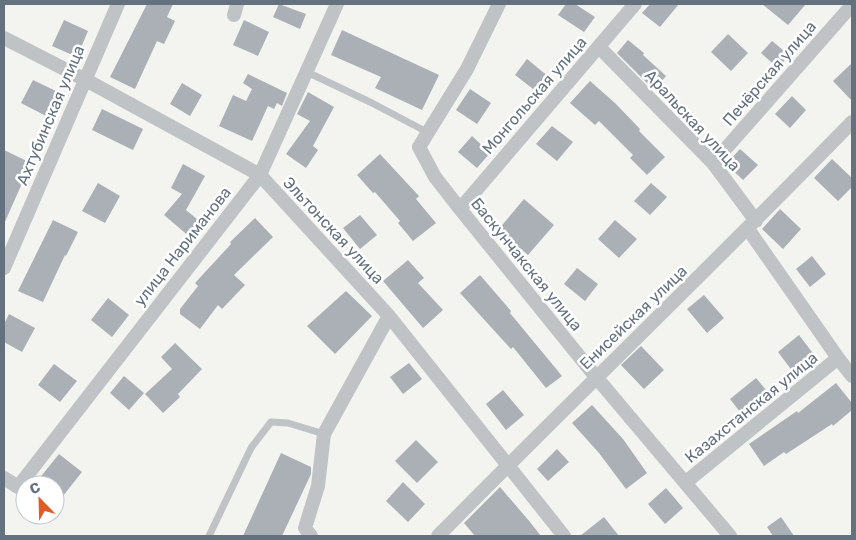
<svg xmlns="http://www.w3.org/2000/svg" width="856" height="540" font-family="Rubik,sans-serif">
  <rect width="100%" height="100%" fill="#f3f4f0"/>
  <path fill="#aab0b5" d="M147,4h26l-6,13 8,4 -11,23 -7,-3 -22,48 -25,-12z
    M279,4l27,10 -6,15 -27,-12z
    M566,4h9l20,13 -11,15 -26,-17z
    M650,4h29l-19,23 -18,-14z
    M762,4h44l-18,21z
    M64,20l24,11 -11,26 -25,-11z
    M244,20l25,12 -11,24 -25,-11z
    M342,30l97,45 -17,35 -47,-22 6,-11 -50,-22z
    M728,34l20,19 -17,18 -20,-19z
    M628,40l16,13 -1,2 23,21 -12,14 -37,-37z
    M772,41l17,14 -11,13 -17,-15z
    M527,59l22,18 -12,15 -22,-17z
    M852,63v38l-19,-20z
    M248,74l39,19 -5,13 -5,-3 -3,6 -6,-3 -16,35 -33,-15 14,-31 13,6 6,-12 -9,-6z
    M33,80l27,13 -12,24 -27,-14z
    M590,81l25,22 25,26 -1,2 26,26 -18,18 -17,-17 3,-3 -34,-34 -4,4 -25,-22z
    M182,83l20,12 -12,21 -20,-12z
    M470,89l21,14 -14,21 -21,-14z
    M308,92l26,15 -21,39 5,4 -12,18 -20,-14 24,-33 -13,-7z
    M792,96l14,14 -16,18 -15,-14z
    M102,109l41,20 -10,21 -41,-20z
    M552,126l21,16 -16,19 -21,-17z
    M472,136l18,17 -13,15 -19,-16z
    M740,149l18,16 -15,15 -17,-16z
    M4,150l27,13 -27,61z
    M380,154l39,42 -3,3 20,24 -23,18 -15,-18 2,-2 -25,-29 -2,1 -16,-18z
    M832,159l20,19v9l-14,14 -24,-23z
    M183,164l22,12 -19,34 17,14 -12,14 -27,-23 18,-21 -11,-6z
    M98,183l22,13 -15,27 -23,-12z
    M651,183l16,14 -17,18 -16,-14z
    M524,199l30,26 -26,30 -30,-25z
    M780,209l21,20 -18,20 -21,-20z
    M360,215l17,20 -17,14 -17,-21z
    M255,218l18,19 -39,38 11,10 -23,24 -4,-4 -18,24 -20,-15v-5l18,-23 -3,-3 36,-39 -1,-2z
    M53,220l25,12 -12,24 -1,-1 -22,47 -25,-11z
    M615,220l22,19 -18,19 -21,-19z
    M812,256l14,18 -16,13 -14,-18z
    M408,260l16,18 -6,5 25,27 -20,18 -40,-47z
    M577,268l21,16 -13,17 -21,-17z
    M480,275l31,36 -1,2 52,63 -16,12 -33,-41 -2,2 -51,-56z
    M346,291l26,25 -37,38 -28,-28z
    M704,295l20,23 -17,15 -20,-24z
    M108,298l21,17 -17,22 -21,-17z
    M9,314l26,14 -13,24 -18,-10v-18z
    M799,335l19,25 -22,16 -18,-24z
    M175,343l27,26 -24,25 2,3 -17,16 -18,-19 27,-25 -11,-12z
    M641,346l23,24 -20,19 -23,-24z
    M409,363l13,16 -19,15 -13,-17z
    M54,364l23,17 -17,21 -22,-17z
    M124,376l20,17 -15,17 -19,-17z
    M756,378l15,18 -27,21 -14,-18z
    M836,383l16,20v7l-19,16 -1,-2 -46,30 -2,-2 -20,14 -15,-22 48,-33 1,2z
    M503,390l21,25 -18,15 -20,-26z
    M592,405l31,34 24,34 -21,16 -27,-36 -27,-30z
    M416,440l22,22 -21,21 -22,-22z
    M557,449l12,13 -21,19 -11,-12z
    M281,453l30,14v7l-29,62h-39z
    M59,454l23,18 -27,34v-21h-21z
    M403,482l22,22 -17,18 -22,-21z
    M500,487l30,35 11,14h-66l-11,-13z
    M666,488l17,20 -18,16 -17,-20z
    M604,517l15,19h-39z
    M781,517l13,19h-21l-6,-9z"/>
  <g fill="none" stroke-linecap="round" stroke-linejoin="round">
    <path stroke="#bfc3c6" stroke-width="7" d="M307,72l65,31 55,29
      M209,536l42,-88 20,-26 17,1 36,11"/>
    <path stroke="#bfc3c6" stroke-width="14" d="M499,4l-32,65 -48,78 16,30 25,32 136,168 134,159
      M234,15l3,-11
      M4,38l80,41 176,96 129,141 175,220
      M599,47l114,116 43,58
      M713,163l139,-158
      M460,209l175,-205
      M748,229l90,129 14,18
      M4,268l114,-264
      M4,478l14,9 242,-312 77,-171
      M686,482l152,-124
      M311,536l-6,-8 13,-42 6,-52 65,-118
      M438,536c137,-139 278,-274 414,-414"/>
  </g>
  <g text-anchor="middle" stroke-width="5" stroke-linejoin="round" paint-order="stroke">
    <g font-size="16" fill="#647280" stroke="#fff">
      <text transform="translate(769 73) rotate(-49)" y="6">Печёрская улица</text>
      <text transform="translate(534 95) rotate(-49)" y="6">Монгольская улица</text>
      <text transform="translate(50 115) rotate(-67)" y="6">Ахтубинская улица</text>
      <text transform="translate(693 120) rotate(47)" y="6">Аральская улица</text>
      <text transform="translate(334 230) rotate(47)" y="6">Эльтонская улица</text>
      <text transform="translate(182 246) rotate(-52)" y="6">улица Нариманова</text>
      <text transform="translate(527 264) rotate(51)" y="6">Баскунчакская улица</text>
      <text transform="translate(633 317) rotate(-44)" y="6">Енисейская улица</text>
      <text transform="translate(751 407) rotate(-39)" y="6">Казахстанская улица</text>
    </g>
  </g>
  <rect width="856" height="540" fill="none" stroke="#647280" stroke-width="10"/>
  <g transform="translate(40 500) rotate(337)"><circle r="24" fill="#ffffff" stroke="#c1c7cc"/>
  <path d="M0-4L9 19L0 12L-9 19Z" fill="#dd5c27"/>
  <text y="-8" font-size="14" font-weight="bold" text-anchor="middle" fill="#647280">С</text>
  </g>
</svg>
